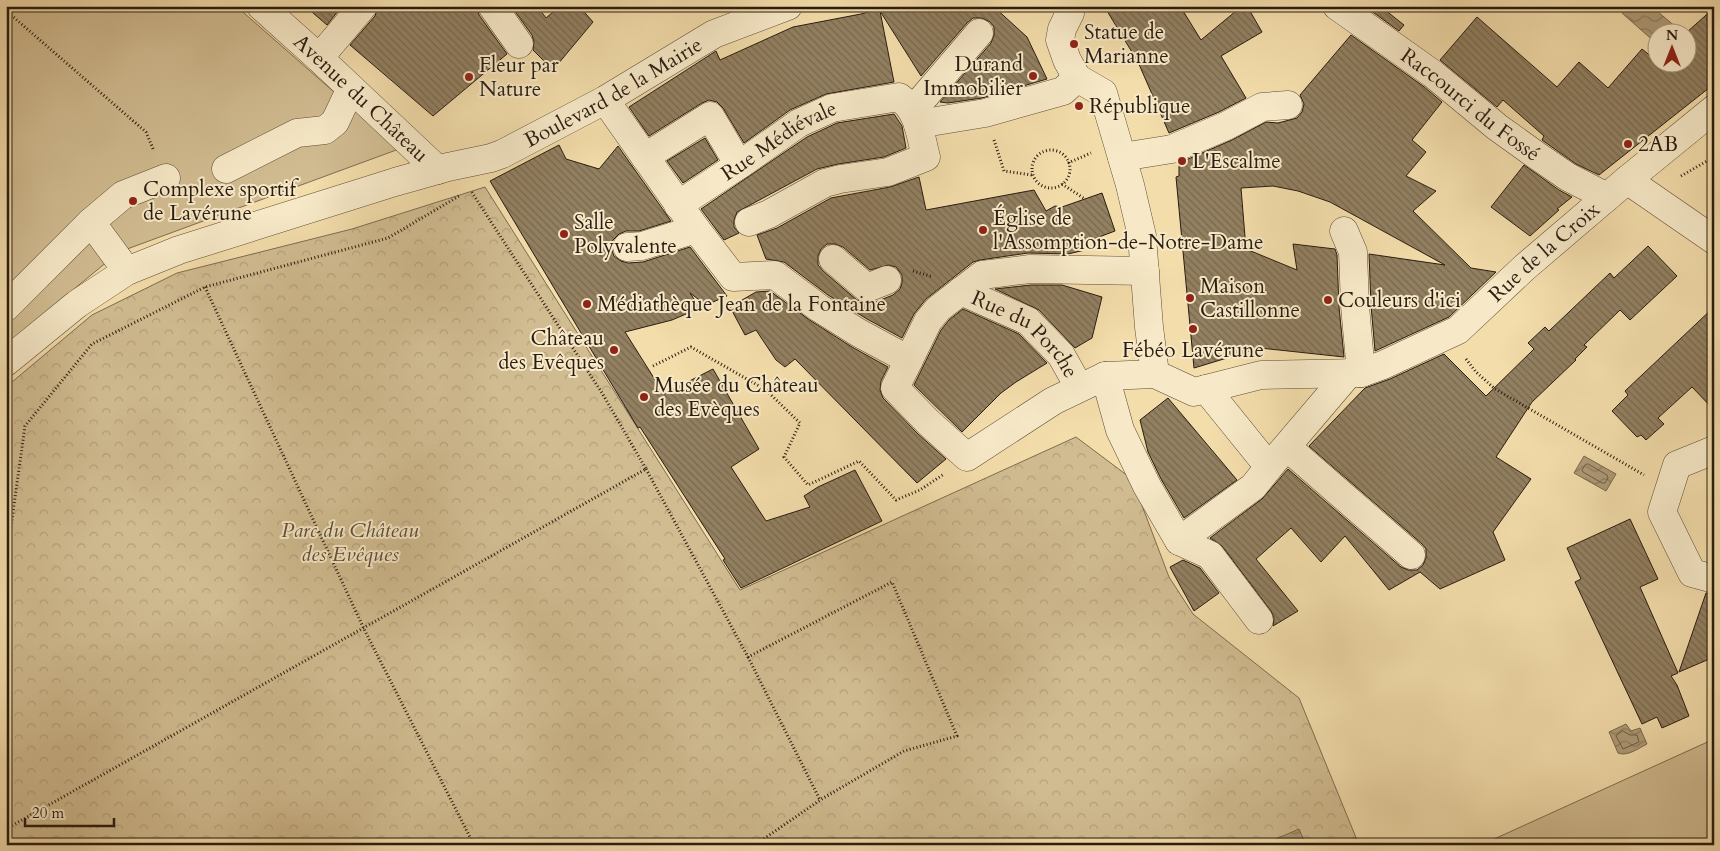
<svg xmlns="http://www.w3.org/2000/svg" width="1720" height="851" font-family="Cardo,serif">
  <defs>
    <pattern id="park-crowns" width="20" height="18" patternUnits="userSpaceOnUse" patternTransform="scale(1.25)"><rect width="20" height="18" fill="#d1bc91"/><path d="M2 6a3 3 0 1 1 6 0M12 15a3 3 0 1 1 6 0" fill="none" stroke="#b3a17c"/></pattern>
    <pattern id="water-waves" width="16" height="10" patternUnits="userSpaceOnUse" patternTransform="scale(1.25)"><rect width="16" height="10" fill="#ae9b77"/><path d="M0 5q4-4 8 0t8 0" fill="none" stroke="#8e7e60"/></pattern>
    <pattern id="building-back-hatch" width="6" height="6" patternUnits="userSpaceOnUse" patternTransform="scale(1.25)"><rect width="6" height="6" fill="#928061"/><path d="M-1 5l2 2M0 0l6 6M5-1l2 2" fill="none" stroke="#77684f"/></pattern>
  </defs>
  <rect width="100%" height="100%" fill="#f3ddab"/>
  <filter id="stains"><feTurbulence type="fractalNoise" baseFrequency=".004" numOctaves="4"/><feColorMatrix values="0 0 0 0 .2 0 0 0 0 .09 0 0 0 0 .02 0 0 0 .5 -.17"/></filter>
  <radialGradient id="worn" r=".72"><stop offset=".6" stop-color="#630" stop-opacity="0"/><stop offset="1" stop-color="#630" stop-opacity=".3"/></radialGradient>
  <path fill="#d1bc91" stroke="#7d6c51" d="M6,6h230l163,143 -280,103 -113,93z
    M1714,739v106h-233z"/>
  <path fill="url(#park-crowns)" stroke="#7d6c51" d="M485,187l255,403 336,-153 56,42 37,98 24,37 106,84 60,147h-1353v-458l86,-72 85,-42 175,-44z"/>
  <path fill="url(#water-waves)" stroke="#79684e" d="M1627,6h24l25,21 -5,5h-13l-1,12 -35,-31z
    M1584,456l32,18 -10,17 -32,-18z
    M1626,724l5,7 9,-3 7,16c-8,4 -20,13 -29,9l-9,-21z
    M1299,829l7,16h-44z"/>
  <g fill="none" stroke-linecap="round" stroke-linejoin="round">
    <path stroke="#6c5c44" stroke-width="1" d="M1588,464l19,11 1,3 -3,5h-3l-19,-11 -1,-2 3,-5z
      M1623,731l7,4h7l2,7 -16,7 -7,-13z"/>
  </g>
  <path fill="url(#building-back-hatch)" stroke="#291c11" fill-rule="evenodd" d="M305,6h37l-15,19z
    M378,6h99l2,9 28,39 -74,62 -83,-71 25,-29z
    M511,6h26l9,12 14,-12h19l14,16 -40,48 -20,-20 1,-8 -2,-7z
    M878,6h115l34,31 20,42 -65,19 -34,5 -8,-1 51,-59 3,-8v-8l-4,-5 -8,-4h-9l-6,5 -46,53 -41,-65 14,71 -68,12 -36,16 -46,33 -21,-35 -6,-6 -8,-2 -7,3 -53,33 -20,-29 87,-56 4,9 73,-33 68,-13 18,-5z
    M1104,6h76l21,34 41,-34h5l15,26 -41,24 25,42 -27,14 -50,21 -31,-71z
    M1374,6h6l24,19 -5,6 -29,-21z
    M1714,8v76l-115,91 -23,-11 -34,-24 2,-4 -41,-36 -6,7 -57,-47 37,-43 80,70 22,-25 29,26 34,-39 16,13h30l-1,-30z
    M1351,35l72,51 19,16 -30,38 14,12 -20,24 30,15 -23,20 58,57 25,4 -47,45 -74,34 -4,-46 -2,-51 76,11 -115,-63 -32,-11 -25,-5 -32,2 5,61 51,21 -4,-26 42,5 2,6 2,52 5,50 -84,-9 -66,20 -18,-191 3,-1v-13l53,-23 34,-18 12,1 19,-5 5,-6 2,-8 -4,-9z
    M894,114l8,12 4,22 -22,9 -46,7 -21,5 -80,43 -3,8v7l5,6 -15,7 -23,-31 106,-72 30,-14z
    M705,138l13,22 -35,23 -16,-22z
    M559,145l7,14 33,10 19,-23 53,75 -32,10h-13l-7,3 -6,6 -2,8 3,8 7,5 7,2 15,-1 47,-15 37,49 -21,9 -16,-12 10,15 -28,12 -47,12 39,62 49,-25 46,80 -28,18 35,54 44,-14 -6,-11 14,-9 37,-17 27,51 -141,67 -18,-28 2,-1 -85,-132 -2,1 -148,-247z
    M1524,165l35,25 13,7 -15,12 2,1 -29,26 -39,-29z
    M919,177l7,33 108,-20 12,21 9,-5 7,1 40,-14 13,38 -32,12 2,7 -17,4 -40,-1 -48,7 -7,2 -47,37 -12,15 -12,24 -35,-19 -39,-24 -44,-33 -18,-3 -9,-24 20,-7 54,-30 59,-11zM827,244h8l8,3 27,23 19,-5 7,2 6,8v8l-2,6 -7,6 -20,8h-8l-8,-3 -34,-29 -5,-6v-9l3,-7z
    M1648,246l29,30 -47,44 -10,-10 -36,35 3,2 -12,12 1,1 -44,42 -36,55 35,22 -38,53 12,28 -65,29 -20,-17 -31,18 -44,-54 -24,26 -30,-34 -35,31 42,52 -25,15 1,-8 -3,-7 -49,-65 -12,-8 52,-39 26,-30 113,98 7,3h9l6,-5 3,-7v-9l-4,-5 -113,-98 56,-58 25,-9 54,-25 42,42 48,-47 -6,-6 17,-16 4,4 61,-58 4,5z
    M1031,285h31l40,12 -10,41 -17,10 -36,-38 -44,-21z
    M770,291l41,30 41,26 36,20 -7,14 -1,9 3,8 35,36 28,25 -29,24 -122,-124 -10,8 -9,-7 -20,-30 -11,5 -15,-28 26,-15z
    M1714,307v103l-22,-23 -34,31 6,6 -18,16 -5,-5 -4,2 -25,-26 16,-16 -3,-4z
    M963,309l56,25 28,29 -31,19 -15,11 -39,39 -48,-47 27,-55 8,-10z
    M1168,398l69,82 -53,38 -23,-39 -13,-27 -8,-32z
    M1630,519l28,60 -18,8 38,86 -7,3 6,9 12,31 -27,12 -5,-11 -15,7 -67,-142 6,-3 -14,-31z
    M1183,560l17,8 19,25 -25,18 -24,-44z
    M1706,593l8,1v63l-35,15z"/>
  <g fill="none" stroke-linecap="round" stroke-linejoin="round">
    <defs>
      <g id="minor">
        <path id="s1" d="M261,6l58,52 119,112"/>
        <path d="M492,6l27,38"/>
        <path d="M1066,6l4,7 -8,16 -2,11 7,20 10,18 26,15 27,92 12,51 7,91 6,47"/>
        <path id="s2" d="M1337,6l96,68 64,53 39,28 32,22 39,20"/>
        <path d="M319,58l44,-52"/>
        <path d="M605,100l91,129 37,48 42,-2 44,33 40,25 50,27"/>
        <path d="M913,110l66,-77"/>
        <path d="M918,124l67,-11 78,-22 14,-13"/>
        <path d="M645,157l65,-41 29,49"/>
        <path d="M1122,157l50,-8 54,-23 36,-19 26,-2"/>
        <path d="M226,169l71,-36 28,-3 10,-8 16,-34"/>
        <path d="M1627,180l87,60"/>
        <path id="s3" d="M678,205l67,-44 54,-38 33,-15 67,-11c20,14 21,38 27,60l-38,15 -48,7 -15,4 -56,31 -20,8"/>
        <path d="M91,222l36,49"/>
        <path d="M1344,231l9,21 2,54 6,67"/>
        <path d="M627,247l15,-1 54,-17"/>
        <path d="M833,259l34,29 20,-8"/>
        <path id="s4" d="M1145,271l-115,-2 -48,6 -44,34 -10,12 -33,67 34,35 38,34 86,-56 52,-25 50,-2 39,18 67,-17 100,-2 22,-8 75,-35 67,-63 102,-87 87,-71"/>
        <path id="s5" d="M961,291l67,30 33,34 18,32"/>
        <path d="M6,307l85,-85 32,-27 43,-17"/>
        <path id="s6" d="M6,362l71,-58 50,-33 52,-21 216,-68 53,-15 43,-9 11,-4 103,-54 109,-66 74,-28"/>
        <path d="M1105,376l15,54 27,56 32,55 31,14 49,65"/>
        <path d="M1206,389l63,78 80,-94"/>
        <path d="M1287,447l124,108"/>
        <path d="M1714,450l-37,15 -15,47 30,61 22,6"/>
        <path d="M1179,541l74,-54 16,-20"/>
      </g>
    </defs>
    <use href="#minor" stroke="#5c4c38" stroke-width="29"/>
    <path stroke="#291c11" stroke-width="3" stroke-dasharray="1 2.5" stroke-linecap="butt" d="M6,10l5,5
      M6,20l5,-5 135,117 8,19
      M994,140l10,31 28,4
      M1032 169a19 19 0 1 1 38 0a19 19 0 1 1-38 0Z
      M1710,160l1,19 3,4
      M1068,163l23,-10
      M1681,176l33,-19
      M1062,184l23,15
      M913,271l20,6
      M205,287l159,342 110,216
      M1466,359l10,13 19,17 149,86
      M653,366l38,-19 75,43 34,33 -16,34 24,28 51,-24 37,39 24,-10 24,-16
      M646,469l102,188 144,-75 65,154 -53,15 -84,49 -65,45
      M6,562l19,-136 67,-82 113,-57 183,-49 71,-42
      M748,657l72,143
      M6,829l640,-360 -44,-76 -131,-202"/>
    <use href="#minor" stroke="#f7e9c8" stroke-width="28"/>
  </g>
  <g fill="#8f2418" stroke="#f7e9c8" stroke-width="2">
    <circle cx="1074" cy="44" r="5"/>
    <circle cx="1033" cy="76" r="5"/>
    <circle cx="469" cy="77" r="5"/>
    <circle cx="1079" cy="106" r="5"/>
    <circle cx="1628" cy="144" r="5"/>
    <circle cx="1182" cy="161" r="5"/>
    <circle cx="133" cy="201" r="5"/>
    <circle cx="983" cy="230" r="5"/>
    <circle cx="564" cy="234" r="5"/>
    <circle cx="1190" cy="298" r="5"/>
    <circle cx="1328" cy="300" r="5"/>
    <circle cx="587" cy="304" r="5"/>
    <circle cx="1193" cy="329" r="5"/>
    <circle cx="614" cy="350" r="5"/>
    <circle cx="644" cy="397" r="5"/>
  </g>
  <g text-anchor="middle" stroke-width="4" stroke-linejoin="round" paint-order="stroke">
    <g font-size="21" fill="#291c11" stroke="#f7e9c8" text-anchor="start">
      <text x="1084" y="39">Statue de<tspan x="1084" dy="24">Marianne</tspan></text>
      <text x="1023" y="71" text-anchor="end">Durand<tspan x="1023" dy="24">Immobilier</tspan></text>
      <text x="479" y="72">Fleur par<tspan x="479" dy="24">Nature</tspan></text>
      <text x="1089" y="113">République</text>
      <text x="1638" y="151">2AB</text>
      <text x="1192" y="168">L'Escalme</text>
      <text x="143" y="196">Complexe sportif<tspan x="143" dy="24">de Lavérune</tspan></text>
      <text x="993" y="225">Église de<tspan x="993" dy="24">l'Assomption-de-Notre-Dame</tspan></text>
      <text x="574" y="229">Salle<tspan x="574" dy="24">Polyvalente</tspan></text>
      <text x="1200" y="293">Maison<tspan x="1200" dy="24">Castillonne</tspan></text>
      <text x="1338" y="307">Couleurs d'ici</text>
      <text x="597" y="311">Médiathèque Jean de la Fontaine</text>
      <text x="604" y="345" text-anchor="end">Château<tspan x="604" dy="24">des Evêques</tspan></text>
      <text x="1193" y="357" text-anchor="middle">Fébéo Lavérune</text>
      <text x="654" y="392">Musée du Château<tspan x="654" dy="24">des Evèques</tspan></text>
    </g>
    <g font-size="21" fill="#291c11" stroke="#f7e9c8">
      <text dy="7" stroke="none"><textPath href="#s6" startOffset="672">Boulevard de la Mairie</textPath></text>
      <text dy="7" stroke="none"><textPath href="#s1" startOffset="136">Avenue du Château</textPath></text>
      <text dy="7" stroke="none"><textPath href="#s2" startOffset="166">Raccourci du Fossé</textPath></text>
      <text dy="7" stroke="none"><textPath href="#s3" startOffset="120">Rue Médiévale</textPath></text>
      <text dy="7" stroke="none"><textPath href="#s4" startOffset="1054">Rue de la Croix</textPath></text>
      <text dy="7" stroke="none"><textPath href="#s5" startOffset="79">Rue du Porche</textPath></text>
    </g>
    <g font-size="21" font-style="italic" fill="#5b4c37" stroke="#f7e9c8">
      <text x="350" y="537">Parc du Château<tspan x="350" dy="24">des Evêques</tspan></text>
    </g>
  </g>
  <rect width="1720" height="851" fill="none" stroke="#f3ddab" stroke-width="25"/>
  <rect x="8" y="8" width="1705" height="836" fill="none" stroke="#291c11" stroke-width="2.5"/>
  <rect x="12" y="12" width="1695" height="826" fill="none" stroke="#291c11"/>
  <g transform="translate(1672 48)"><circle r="24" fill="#f7e9c8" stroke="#a5977f"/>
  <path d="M0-4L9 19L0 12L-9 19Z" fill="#8f2418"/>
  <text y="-8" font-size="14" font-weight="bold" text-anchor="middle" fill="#291c11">N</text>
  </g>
  <path d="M25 818v8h89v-8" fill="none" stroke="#291c11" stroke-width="2.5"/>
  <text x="32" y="818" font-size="15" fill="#291c11" stroke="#f7e9c8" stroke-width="4" paint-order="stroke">20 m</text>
  <rect width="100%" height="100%" filter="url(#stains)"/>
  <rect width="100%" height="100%" fill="url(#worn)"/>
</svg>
